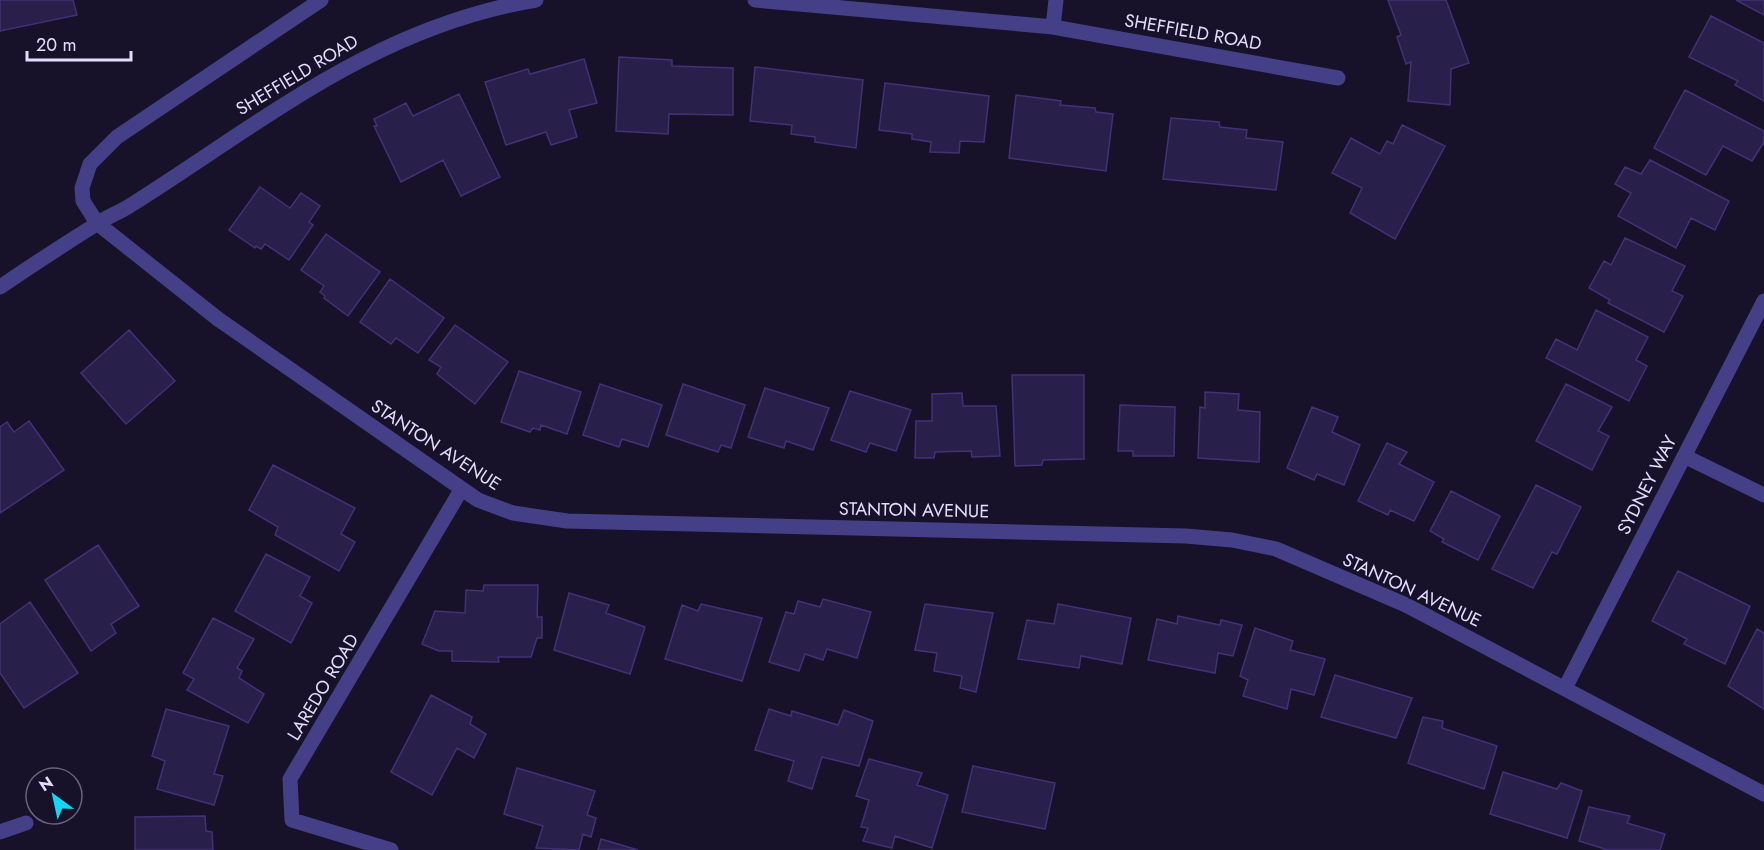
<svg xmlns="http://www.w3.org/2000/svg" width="1764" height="850" font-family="Jost,sans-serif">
  <rect width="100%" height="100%" fill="#17122a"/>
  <path fill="#291f4b" stroke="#413276" stroke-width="1.5" d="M0,0h73l4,15 -77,16z
    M1388,0h58l23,63 -18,6 -1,36 -42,-4 3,-39 -5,2 -9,-27 4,-2z
    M1736,0h28v15z
    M1711,16l53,27v58l-29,-16 3,-4 -49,-24z
    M619,57l53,3v6l61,2v47l-64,-1 -1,20 -52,-3z
    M584,59l13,44 -28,7 8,27 -26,8 -5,-13 -40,13 -21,-63 43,-13 2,5z
    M755,67l108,13 -7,68 -41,-6v-5l-24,-3 1,-9 -42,-4z
    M885,83l104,13 -5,46 -24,-1 -1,12 -29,-1 1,-10 -19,-3v-5l-33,-4z
    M1685,90l79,41v11l-12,19 -29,-15 -17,29 -52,-27z
    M459,94l41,83 -39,19 -18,-36 -42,22 -27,-56h3l-3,-7 32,-16 7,13z
    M1016,95l45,6 -1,4 35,3 1,4 17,2 -7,57 -97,-13z
    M1171,118l48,4 1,5 27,3 -1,8 37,4 -7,48 -113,-11z
    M1402,125l43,21 -50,93 -45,-26 12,-25 -30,-15 19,-35 29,16 7,-13 6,3z
    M1650,160l79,41 -14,29 -24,-12 -15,30 -58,-32 13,-23 -16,-9 10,-17 16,7z
    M260,187l30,21 11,-15 19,13 -11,16 4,3 -24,35 -24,-16 -4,5 -5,-3 -1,2 -26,-18z
    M326,234l54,38 -32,44 -24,-18 1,-2 -5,-4 4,-6 -23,-16z
    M1625,238l60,28 -13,25 11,5 -19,36 -56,-29 2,-3 -21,-12 15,-27 7,4z
    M390,279l54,39 -26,35 -22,-15 -5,6 -31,-22z
    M1596,310l52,27 -12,23 11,6 -18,35 -83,-43 10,-19 21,11z
    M455,325l53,37 -33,42 -38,-30 4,-7 -12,-7z
    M129,330l46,51 -49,43 -45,-51z
    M519,371l62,21 -14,42 -26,-9 -1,5 -7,-2 -3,4 -29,-10z
    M1012,375h72v84l-41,1 -1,5 -27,1z
    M600,384l62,21 -14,42 -26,-8 -3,8 -36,-12z
    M683,384l62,21 -14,43 -10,-3 -3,7 -52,-17z
    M1566,384l46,23 -14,24 11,5 -17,34 -56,-29z
    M765,388l64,20 -16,42 -27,-9 -2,7 -36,-11z
    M850,391l61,19 -15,41 -26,-8 -4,9 -35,-12z
    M1205,392l34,2 -1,16 22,2 -1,50 -61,-4 2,-51 5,1z
    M962,393l1,13h33l4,50 -28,1 -1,-6 -36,1 -1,6h-19l1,-37h16v-27z
    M1120,405l55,2 -1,49h-41v-5h-15z
    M1312,407l26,10 -6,15 28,13 -16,40 -27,-11 -3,6 -27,-12z
    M29,421l35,49 -64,43v-86l7,-5 7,10z
    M1387,443l20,9 -8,12 35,18 -20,39 -24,-11 -2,5 -30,-14z
    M273,465l82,43 -14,26 14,8 -16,29 -64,-36 3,-8 -29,-17z
    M1536,485l45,22 -24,47 -5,-2 -19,36 -41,-19z
    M1451,491l49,25 -22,44 -36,-18 2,-3 -14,-8z
    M98,545l41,61 -28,18 5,9 -25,18 -46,-71z
    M266,554l44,23 -10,19 12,7 -21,40 -56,-32z
    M1678,571l72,35 -25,58 -41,-20 3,-5 -35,-18z
    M484,585h54l-1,32h5v21h-5l-6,19h-33l1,5 -47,-1v-10h-13l-17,-7 13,-33 30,2 1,-23 17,1z
    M569,593l40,12 -3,8 39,14 -15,47 -76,-24z
    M823,599l48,13 -14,46 -30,-9 -4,11 -18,-6 -6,17 -30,-9 17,-50 8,2 4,-13 22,6z
    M30,602l48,71 -54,35 -24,-35v-49z
    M701,604l61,14 -20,63 -77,-22 17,-54 16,6z
    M925,604l68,9 -17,79 -16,-4 2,-12 -28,-5 3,-18 -22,-3z
    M1058,604l73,14 -9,46 -41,-8 -2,12 -61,-9 9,-39 27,4z
    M1178,616l42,9 1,-5 21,5 -9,31 -15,-3 -3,20 -67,-13 9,-41 20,5z
    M213,618l41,21 -17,29 5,3 -3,7 25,16 -16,29 -61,-33 7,-11 -11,-6z
    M1255,628l38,13 -3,9 35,9 -11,36 -23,-6 -4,20 -44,-13 5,-16 -8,-4z
    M1757,629l7,4v76l-36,-23z
    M1335,675l77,23 -16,40 -75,-21z
    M431,695l41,22 -2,7 16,10 -12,24 -17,-10 -25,47 -41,-23z
    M166,709l63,17 -15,48 9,2 -9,29 -57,-16 8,-28 -13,-5z
    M769,709l22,7 1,-5 46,14 6,-15 29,11 -14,45 -37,-9 -10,32 -24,-8 6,-20 -39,-11z
    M1423,717l20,4 -1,7 55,18 -13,43 -76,-26z
    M869,759l53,14 -5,12 31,10 -16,53 -37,-12 -3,12 -29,-7 5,-13 -7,-1 8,-27 -13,-4z
    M973,766l82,17 -10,46 -83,-17z
    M517,768l78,23 -8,24 9,3 -5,19 -8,-3 -4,16 -43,-2 7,-22 -39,-12z
    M1503,772l54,17 4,-6 21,8 -15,47 -77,-24z
    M1589,807l41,9 -3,7 38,11 -5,16h-52l-29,-9z
    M205,816l1,15 6,1 1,18h-78v-33z
    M601,839l37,11h-40z"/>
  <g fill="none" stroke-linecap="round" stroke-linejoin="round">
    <path stroke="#443f87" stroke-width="15" d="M321,0l-204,137 -27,27 -8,24 1,13 14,22 121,96 260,181 35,13 54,8 619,15 46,4 44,9 130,56 358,189
      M755,0l298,27 285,51
      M1053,27l3,-27
      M0,287c31,-21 63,-42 95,-62 11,-8 24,-12 36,-20 133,-84 244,-178 405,-205
      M1684,456l80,39
      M1565,688l199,-387
      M0,832l26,-9
      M391,850l-99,-30 -2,-41 171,-289"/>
  </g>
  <g text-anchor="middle" stroke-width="5" stroke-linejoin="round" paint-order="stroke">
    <g font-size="18" fill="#e2ddfe" stroke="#17122a">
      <text transform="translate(1193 32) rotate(10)" y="6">SHEFFIELD ROAD</text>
      <text transform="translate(297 75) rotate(-31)" y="6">SHEFFIELD ROAD</text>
      <text transform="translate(436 445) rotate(33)" y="6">STANTON AVENUE</text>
      <text transform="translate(1647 485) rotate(-63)" y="6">SYDNEY WAY</text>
      <text transform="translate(914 510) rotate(1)" y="6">STANTON AVENUE</text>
      <text transform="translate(1412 590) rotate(25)" y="6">STANTON AVENUE</text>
      <text transform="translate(323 687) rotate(-59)" y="6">LAREDO ROAD</text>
    </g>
  </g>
  <g transform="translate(54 796) rotate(327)"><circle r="28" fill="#17122a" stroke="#68637f" stroke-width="1.5"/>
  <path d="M0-4.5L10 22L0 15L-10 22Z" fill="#10d7f6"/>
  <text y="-9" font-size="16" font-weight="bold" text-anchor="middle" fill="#e2ddfe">N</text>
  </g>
  <path d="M27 51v9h104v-9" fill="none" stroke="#e2ddfe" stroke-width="3"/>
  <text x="36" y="51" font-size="18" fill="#e2ddfe" stroke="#17122a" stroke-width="4.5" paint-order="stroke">20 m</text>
</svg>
